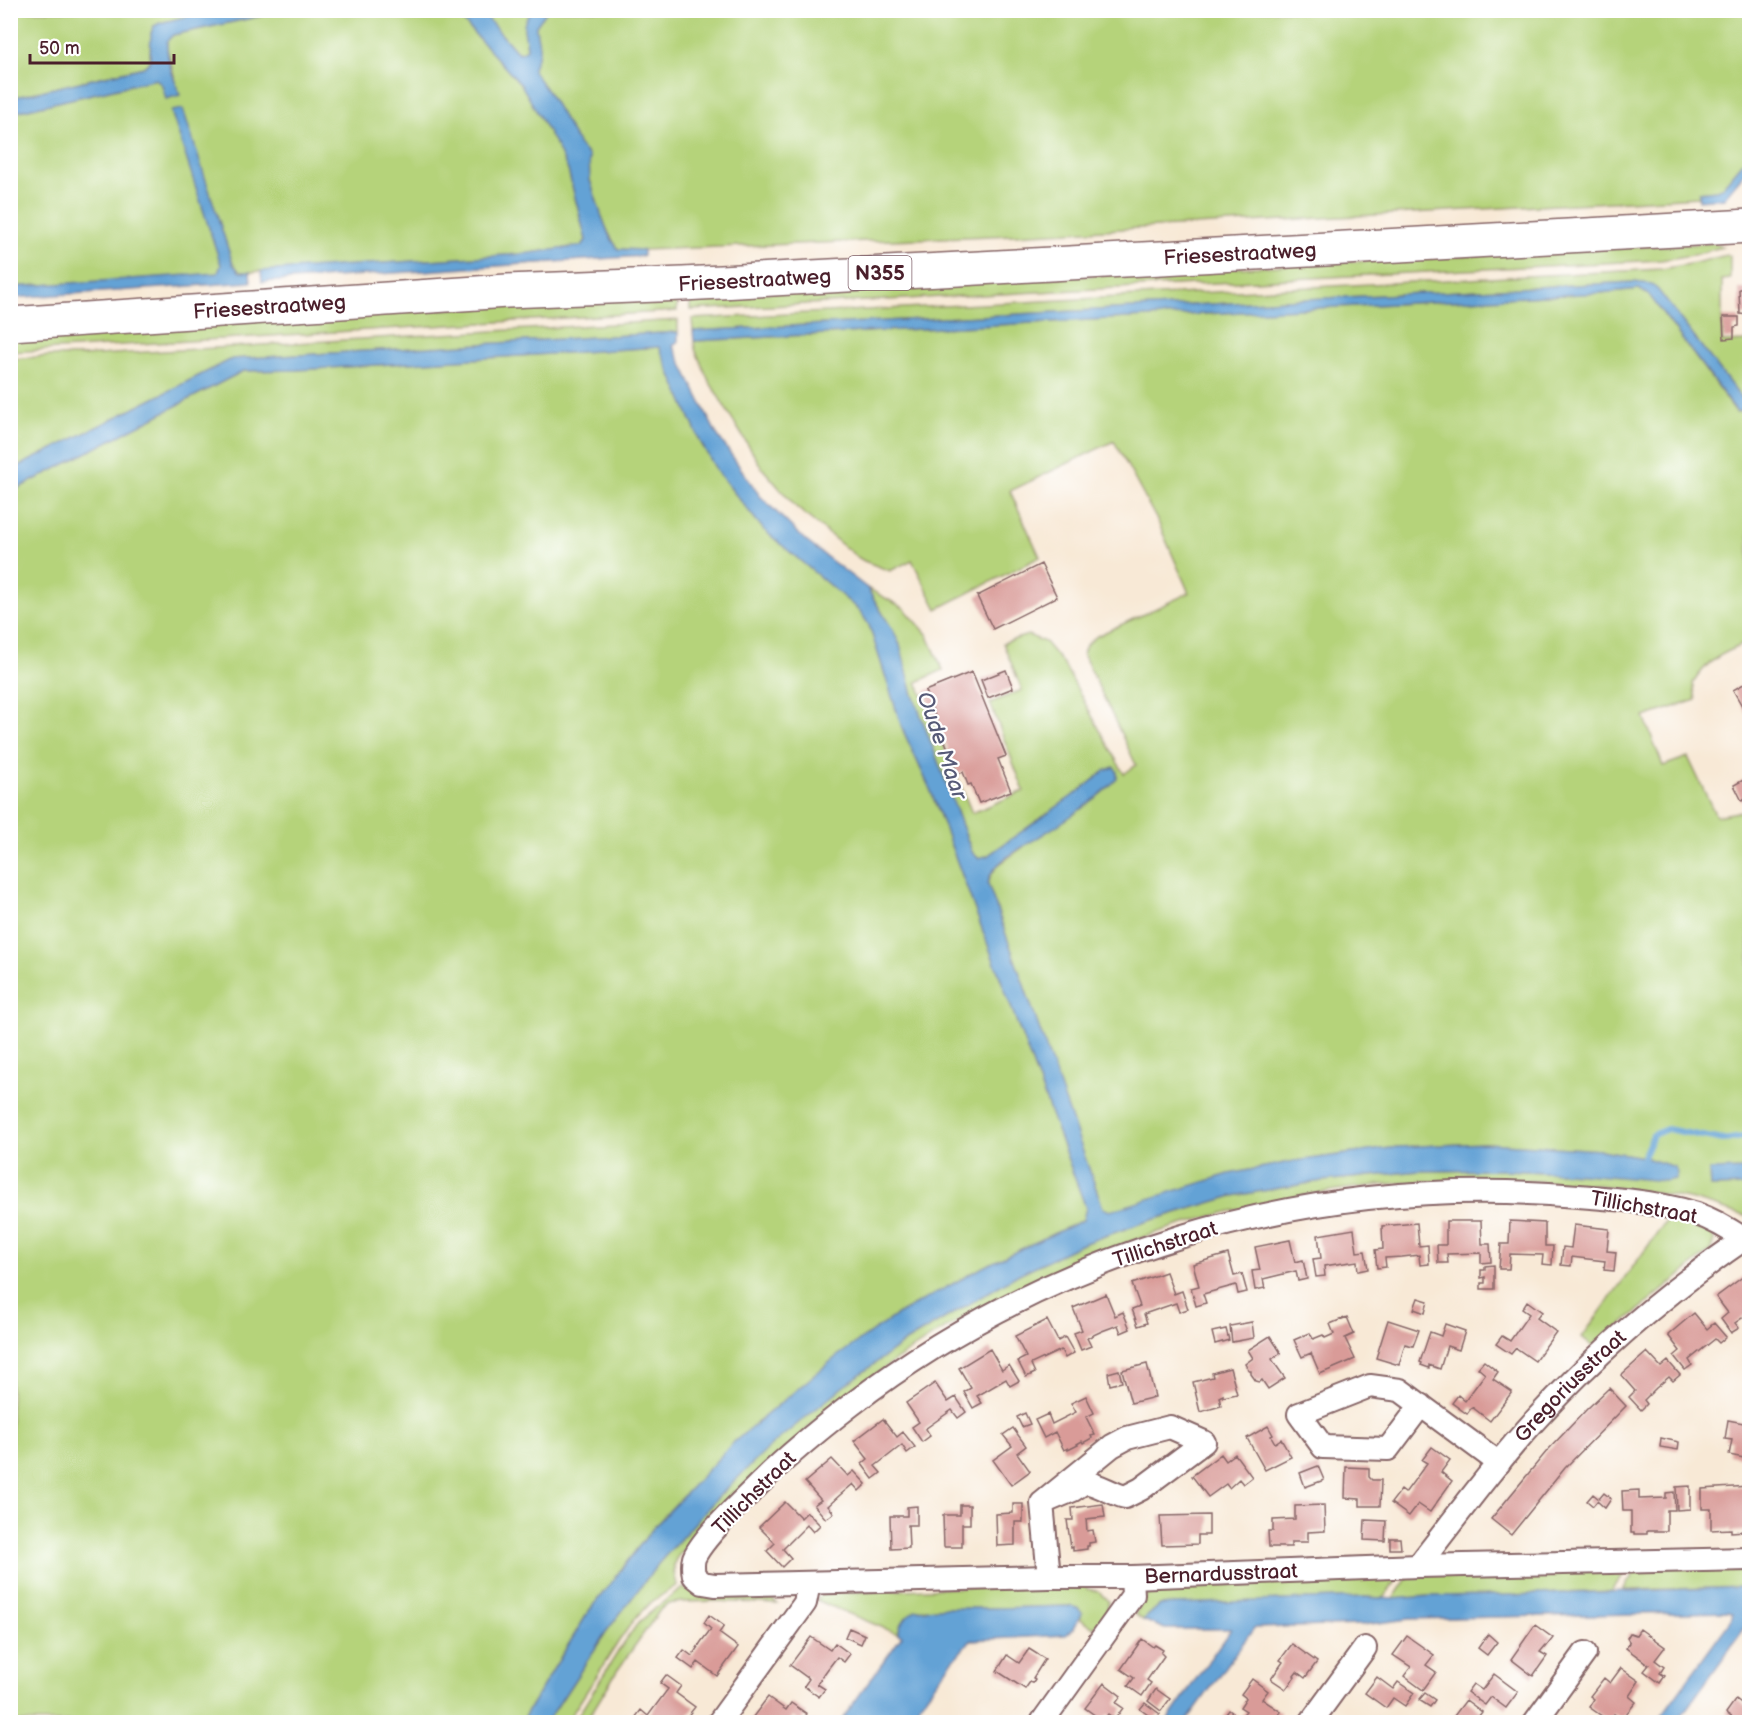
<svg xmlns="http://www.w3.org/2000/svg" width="1760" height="1733" font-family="'Balsamiq Sans',sans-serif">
  <rect width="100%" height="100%" fill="#fff"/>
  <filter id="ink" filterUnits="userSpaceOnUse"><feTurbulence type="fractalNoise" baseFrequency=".0167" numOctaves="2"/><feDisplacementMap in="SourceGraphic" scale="12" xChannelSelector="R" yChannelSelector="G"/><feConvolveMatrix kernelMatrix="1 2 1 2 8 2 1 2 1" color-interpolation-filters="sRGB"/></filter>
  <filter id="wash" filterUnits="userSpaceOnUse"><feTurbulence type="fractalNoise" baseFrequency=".008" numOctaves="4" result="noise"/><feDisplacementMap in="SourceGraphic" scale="24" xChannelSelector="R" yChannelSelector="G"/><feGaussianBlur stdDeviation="1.35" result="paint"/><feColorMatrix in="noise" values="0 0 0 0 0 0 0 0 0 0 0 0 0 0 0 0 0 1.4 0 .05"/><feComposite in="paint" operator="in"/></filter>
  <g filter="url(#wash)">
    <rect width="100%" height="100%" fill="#f8e9d6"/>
    <path fill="#b5d37a" stroke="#807952" stroke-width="1.5" d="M547,10l1202,1v144l-26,31 -6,4 -18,2v5l-685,38 -371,15 -25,-1c-14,-21 -22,-45 -28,-69 -2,-9 1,-20 -4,-27 -2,-3 -5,-4 -7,-7 -16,-24 -29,-51 -46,-75l-1,-4 6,-12 -2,-29z
      M10,11h202l-52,12 -6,3 -3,7 -1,28 -6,6 -133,31z
      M284,11h170l68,75 35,61 11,23 18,70 -4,6 -60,8 -272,18h-10l-7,-8 -12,1 -3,9 -207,13v-174l146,-34 5,6 17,10 -12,-47v-7l6,-6z
      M481,11h51c-11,13 -6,23 -5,38l-6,4 -4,-1z
      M1716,243l6,4 -29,8 -32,5 -971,50v-6l5,-8z
      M1727,255l3,1v23l-8,1v62l27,-1v54l-3,3h-5l-83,-108c-8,-7 -14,-7 -25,-8l-940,49 -1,-12 970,-50 33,-6z
      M1639,289l11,7 86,116 7,-2 6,-6v238c-26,11 -40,16 -56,41l3,17 -52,17 19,49 25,-9 28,59 33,-6v359l-40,1 1,17 39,-1v31c-17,-5 -35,-11 -52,-16 -20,-5 -41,-8 -60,-11 -34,-6 -70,-7 -104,-9 -249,-12 -500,68 -696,222 -26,20 -48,44 -72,67 -26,25 -55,48 -78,76 -4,5 -10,10 -12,15 -3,7 0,16 2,24l-27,18 -15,15 -16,23 -52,81h-20l59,-90 52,-68 61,-68 55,-53 70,-57 58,-42 117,-70 63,-30 60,-21 91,-27 89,-15 97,-10 89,-1 74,4 93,-7 -32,-10 -42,-7 -116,-7 -87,4 -103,14 -66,13 -119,38 -7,-4 -115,-324 2,-7 7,-11 25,-18 84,-78 -28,22 -91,64 -9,2 -6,-6 -59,-157 -13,-50 -6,-13 -27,-44 37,20 23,26 16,36 -26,12 55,131 52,-22 -34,-88 32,-13 -19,-47 25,-8 17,7 19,23 60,109 12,-9 -53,-111 3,-9 11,-9 92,-43 -30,-69 -45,-83 -104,50 30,66 -103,52 -25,-49 -22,11 -26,-10 -7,-4 -60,-49 -16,-18 -19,-22 -53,-87 -14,-32 -1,-8 906,-48z
      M671,296l6,8v7l-666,41v-18z
      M678,320v12l-446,27 -221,111v-111l40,-3h30z
      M659,347l42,96 16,28 47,59 96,81 9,14 33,103 28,61 156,419 -3,12 -98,46 -90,50 -59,41 -102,85 -80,85 -65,84 -68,111h-510v-1230l232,-121 54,-1z
      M1672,1213l38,13 4,15 -4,10 -116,96 -12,-10z
      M1749,1565v22l-126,3 14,-22z
      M1629,1568l-18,23 -101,4 -80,1 -37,3 16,-24z
      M1401,1575l-18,23 -18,-1 -205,8 -17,15 -8,-6 17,-27z
      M1085,1583l2,6 11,2 10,10 -1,11 -13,16 -14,-9 2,-6 -12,-7 -73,2h-59l-22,2 -16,16 -2,8 -82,-34 7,-7z
      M683,1588c25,14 78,-10 94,16l-60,-3 -35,1 -15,2 -7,6 -43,61 -31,51h-12l47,-75 17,-24 20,-17z"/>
    <path fill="#64a2d5" stroke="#576080" stroke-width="1.5" d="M212,10l72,1 -111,24 -6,6c-1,18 7,37 13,54l-14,4 -4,-14 -6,-6 -145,34v-15l133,-31 6,-6 1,-28 3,-7 6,-3z
      M454,11h27l36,41 4,1 6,-4c-1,-18 -9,-22 5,-38h15l-11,15c0,8 4,17 3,25 -1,7 -6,12 -6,20l17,24 29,50 10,11 1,24 11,34 8,21 9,14 25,1v6l-381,26 -1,-11 261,-17 60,-8 4,-6 -18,-70 -11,-23 -35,-61z
      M183,109l50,155 7,8h10l1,10 -240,16v-11l207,-14 3,-8 -50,-154z
      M1749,155v13l-25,30 -25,2v-8l18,-2 6,-4z
      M1634,282l18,2 6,6 83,108h5l3,-3v9l-6,6 -6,2 -87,-116 -11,-7 -39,4 -906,48 -1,-10z
      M678,332v9l-5,5 43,87 44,63 46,45 61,47 27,44 6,13 13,50 59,157 6,6 9,-2 91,-64 28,-22 8,-3 3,4v8c-22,22 -49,40 -75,56 -14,9 -36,20 -46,32 -5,5 -7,11 -8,17l115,324 7,3 119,-37 66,-13 103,-14 87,-4 116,7 42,7 32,10 2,6 -2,6 -9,2 -84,-7 -74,-4 -89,1 -97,10 -89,15 -91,27 -60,21 -63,30 -117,70 -58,42 -70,57 -55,53 -61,68 -52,68 -59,90h-26l68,-111 65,-84 80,-85 102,-85 59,-41 90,-50 98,-46 3,-12 -156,-419 -28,-61 -33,-103 -9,-14 -96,-81 -47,-59 -16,-28 -42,-96 -362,23 -54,1 -232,121v-22l221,-111z
      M1749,1169v17l-39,1 -1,-17z
      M1749,1587v35l-72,100h-20l74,-102 2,-6 -4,-2 -319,7 -48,6 -108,3 -68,94h-20l65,-93h-66l-22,-9 17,-15 16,-1 189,-7 28,2 37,-3 80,-1z
      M1070,1606l8,2 4,5 -8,15 -8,7 -95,5 -21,24 -43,58h-67l62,-86 -4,-2 2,-8 7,-10 9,-6 22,-2h59z"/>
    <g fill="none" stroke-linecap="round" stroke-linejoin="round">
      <path stroke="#64a2d5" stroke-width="6" d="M1643,1157l10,-22 14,-6 56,11 27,-4"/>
    </g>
    <g id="blocks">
      <path fill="#d99b98" d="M1739,289h10v26l-9,-1z
        M1723,317h16v9l-5,1v11l-10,1z
        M1041,564l16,33 -64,32 -16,-33z
        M1006,670l7,18 -25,10 -7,-18z
        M972,672l34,84 -8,3 13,32 -32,12 -8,-19 -3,1 -5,-13 -5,2 -33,-83z
        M1749,681v37l-16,-28z
        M1749,777v20l-7,4 -8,-16z
        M1446,1221h35l1,23h8l1,18 -10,1v-10l-34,1 1,9h-10l-1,-18h9z
        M1510,1221l35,2v23h8l-1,19 -10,-1 1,-9 -33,-1 -1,15h-10l2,-25h8z
        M1417,1223l2,23 9,-1 1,19 -9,1 -1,-10 -17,2 -17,1 1,9 -9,1 -2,-18 8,-1 -1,-23z
        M1574,1225l35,4 -2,22 9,1 -2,19 -10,-1 1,-9 -17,-2 -16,-2 -1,9 -10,-1 2,-18 8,1z
        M1354,1229l3,23 8,-1 3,18 -10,2 -1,-10 -33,5 1,10 -9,1 -3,-18 8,-1 -3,-23z
        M1290,1240l5,22 8,-2 4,19 -9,2 -2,-10 -33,8 2,9 -10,2 -3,-19 8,-1 -5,-23z
        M1228,1254l6,22 8,-2 5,18 -9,2 -2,-9 -33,9 3,9 -10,3 -5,-18 8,-2 -6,-22z
        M1494,1265v24h-13v-6h4v-6l-4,1v-8h4v-4z
        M1166,1272l8,22 8,-3 6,18 -9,3 -3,-9 -32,11 3,9 -9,3 -6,-17 8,-3 -8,-22z
        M1744,1276l5,8v29l-14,10 4,5 -8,5 -10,-14 7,-6 -12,-16z
        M1106,1294l9,22 8,-4 7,17 -9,4 -3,-8 -16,6 -15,7 4,8 -10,4 -7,-17 8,-3 -9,-22z
        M1418,1298l10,3 -3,12 -11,-4z
        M1527,1301l15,11 -5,6 19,14 -21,29 -19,-13 -5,6 -15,-10 6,-8 8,5 19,-27 -7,-5z
        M1694,1313l13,16 7,-6 12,14 -7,6 -4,-4 -26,21 3,5 -7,5 -11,-14 6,-5 -12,-16z
        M1347,1317l7,17 -9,4 10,21 -35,15 -9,-21 -9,4 -8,-17 16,-7 3,6 10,-4 2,3 9,-4 -4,-10z
        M1047,1320l11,21 7,-4 9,16 -9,5 -4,-8 -30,14 4,9 -9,4 -8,-16 8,-4 -11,-21z
        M1388,1320l31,10 -6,16 -8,-2 -6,21 -23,-7z
        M1252,1322l2,16 -22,4 -2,-16z
        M1445,1324l20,7 -6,19 -12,-4 -7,23 -11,-4v3l-8,-3 1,-2 -2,-1 10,-30 11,4z
        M1226,1329l3,11 -14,4 -3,-12z
        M1270,1336l11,17 -9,6 1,2 12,17 -17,11 -6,-9 -2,2 -4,-1 -5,-7v-3h-2l-4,-7 8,-6 -5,-8z
        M990,1349l12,21 7,-5 10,16 -9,5 -4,-7 -29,17 5,7 -9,5 -9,-16 7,-4 -12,-20z
        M1647,1352l14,15 7,-6 12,14 -7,6 -4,-4 -13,11 -12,12 3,4 -6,6 -12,-13 6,-6 -14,-16z
        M1484,1361l14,11 -5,7 19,13 -22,29 -18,-14 -5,7 -15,-11 6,-8 7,6 20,-27 -7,-6z
        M1147,1364l8,33 -24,6 -9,-33z
        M1230,1368l7,26 -14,3v-2l-4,2 2,9 -21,6 -7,-30 20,-5 -1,-4z
        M1119,1370l3,12 -12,3 -2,-12z
        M935,1383l13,19 8,-5 10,15 -8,6 -6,-8 -13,9 -14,10 5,7 -8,6 -10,-15 7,-5 -13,-19z
        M1609,1388l17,18 -61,62 -54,67 -20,-16 56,-68 40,-42z
        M1086,1396l8,17 -8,4 9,18 -4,1 1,2 -9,5 -1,-2 -5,3 1,1 -10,5v-2l-4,2 -9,-18 -11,6 -9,-18 13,-6 4,10 24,-12 -5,-9z
        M1025,1413l5,11 -8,3 -5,-10z
        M883,1419l14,18 6,-5 12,15 -8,6 -5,-8 -14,11 -13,10 6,7 -8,6 -11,-15 6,-5 -14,-18z
        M1728,1420l21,4v35l-20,-4 3,-15 -7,-1z
        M1268,1426l5,9 -2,1 4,7 6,-4 10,18 -26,13 -18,-32z
        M1013,1428l13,18 -9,7 13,18 -19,14 -18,-25 19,-14 -9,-11z
        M1661,1438l18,4 -1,8 -18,-3z
        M1432,1447l18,13 -9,12 11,9 -22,31 -12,-8 -9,12 -18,-13 10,-13 4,3 22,-30 -5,-3z
        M1221,1454l5,7 9,-7 17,23 -9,7 -4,-5 -10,9 -3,-4 -18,13 -16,-21z
        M832,1459l16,17 6,-5 12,13 -7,7 -6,-7 -13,11 -12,11 6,7 -8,6 -12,-14 7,-5 -16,-18z
        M1318,1466l6,14 -19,7 -5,-14z
        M1346,1467l23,1v9l3,3h9l-1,26h-20v-7l-15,-1z
        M1690,1486v23l-13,1 -1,-23z
        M1749,1486v22h-3l1,21h-2v2l-14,1v-3l-20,1v-21h-9v-20z
        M1639,1490v9l27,-1v-5l8,-1 1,18h-8v21h-20v3h-13v-2h-3v-21h-8l-1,-20z
        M1604,1493l7,6 -6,9 -8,-7 -4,5 -6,-5 6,-7 6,5z
        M785,1502l16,16 6,-6 13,13 -7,7 -6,-7 -24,24 8,9 -9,9 -15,-16 8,-8 -16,-16z
        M1013,1504h10v18h-8v23l-18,1 -1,-32 17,-1z
        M1103,1504l2,13 -19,2 1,12 6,-1 2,12 -6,1v3h-2v3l-14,2v-4l-2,1 -4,-28h6l-1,-12z
        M960,1505h10v19h-8v23h-18l-1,-32h17z
        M1324,1505l1,26 -17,1v10h-17v5h-22l-1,-16h5v-11l22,-1v-13z
        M917,1506v19h-9l1,23 -18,1 -1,-33h17v-9z
        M1209,1515v20h-11v9l-36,1 -2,-29z
        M1365,1520l21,1 -1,20 -21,-1z
        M1390,1538h10l1,11h-11z
        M709,1615l15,11 -5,7 19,14 -21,29 -19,-14 -5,7 -15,-11 6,-8 8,6 9,-14 10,-13 -7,-6z
        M1535,1625l18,13 -7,9 -1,-1 -5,6 7,4 -14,20 -22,-17z
        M849,1628l16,7 -4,9 -16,-7z
        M1640,1629l25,18 -10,13 9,7 -4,6 5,3 -5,7 -16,-12 5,-6 -23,-17 4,-5 -3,-5 3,-5 6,2z
        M1488,1634l9,8 -10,13 -9,-7z
        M1407,1636l27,19 -8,10 10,7 -13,18 -19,-14 7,-9 -18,-12z
        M811,1637l19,13 5,-7 15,11 -6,8 -7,-5 -10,13 -10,14 8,5 -6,8 -15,-11 5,-7 -19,-14z
        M1142,1639l11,8 2,-2 8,5 -2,3 3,3 -17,24 4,3 -9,13 -14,-10 6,-8 -13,-9z
        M1292,1644l25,18 -12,16 -8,-6 -3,4 1,1 -9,12 -15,-10 12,-17 -3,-2z
        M1029,1649l16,10 -12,19 2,2 -2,3 -3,-1 -5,7 -28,-18 10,-16 12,8z
        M1621,1668l18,13 -10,15 7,6 -14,17 -8,-5 -5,7 -20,-14 5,-8 -4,-3 14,-18 6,5z
        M1494,1674l24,18 -12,16 -15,-11 -6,8 -18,-13 6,-8 9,6z
        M666,1675l15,11 -5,7 19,14 -12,15h-42l-6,-4 6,-8 7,6 20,-27 -8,-6z
        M1377,1677l16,12 5,-7 16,11 -9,13 -12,-8 -7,10 -21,-15z
        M1252,1679l16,12 -6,8 19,13 -8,10h-53l9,-12 11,8 6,-7 -6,-4 6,-9 -5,-4z
        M1104,1683l17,13 -5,7 7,5 -8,11 -7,-5 -5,7 -18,-13z
        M1156,1689l14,10 -9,12 -13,-10z
        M1425,1693l10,7 -5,7 -11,-7z
        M768,1697l18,13 5,-7 16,11 -6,8 -8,-5 -4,5h-40z
        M1736,1699l13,10v4l-3,6 4,3h-20l3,-4 -7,-5z
        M1466,1700l16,12 -7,9 2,1h-17l1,-1 -7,-5z
        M1145,1703l15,11 -7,8h-11l6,-7 -8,-6z"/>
    </g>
  </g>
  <g filter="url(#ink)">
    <use href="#blocks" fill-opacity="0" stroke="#876667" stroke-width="1.5"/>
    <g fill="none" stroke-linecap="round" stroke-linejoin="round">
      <defs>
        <g id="street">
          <path id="s1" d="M1744,1239c-15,-10 -30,-19 -47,-25 -45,-14 -101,-17 -148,-20 -248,-16 -500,59 -698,211 -31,24 -62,49 -90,77 -18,18 -58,55 -67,76 -2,7 -1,11 0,18l9,7 12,2 334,-8h83l286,-11 332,-7"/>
          <path d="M1421,1405l-33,44 -65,-2 -24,-33 71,-28 30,4 99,73"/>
          <path d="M1042,1503l31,-13 12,-8c15,3 26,11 40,15l16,-8 63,-47 -34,-15 -43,11 -15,8 -70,57 7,74"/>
          <path id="s2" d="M1418,1566c39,-50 77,-102 120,-149 63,-69 134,-129 212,-182"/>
          <path d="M719,1722l86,-119 4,-20"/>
          <path d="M1042,1722l91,-127 -1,-18"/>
          <path d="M1311,1722l54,-74"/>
          <path d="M1535,1722l50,-69"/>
        </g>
        <g id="primary">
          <path id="s3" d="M10,324l497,-33 176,-7 1067,-58"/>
        </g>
      </defs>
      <use href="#street" stroke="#876667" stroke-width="26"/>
      <use href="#primary" stroke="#876667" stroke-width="36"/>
      <use href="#street" stroke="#fff" stroke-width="22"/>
      <use href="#primary" stroke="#fff" stroke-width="33"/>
    </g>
  </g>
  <g text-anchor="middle" stroke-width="4.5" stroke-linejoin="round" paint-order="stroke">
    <rect fill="#fff" stroke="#80626b" stroke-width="1.5" x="848.5" y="256" width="63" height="34" rx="4.5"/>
    <g font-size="20" font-weight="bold" fill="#4a1f2b">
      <text x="880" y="280">N355</text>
    </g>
    <g font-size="21" fill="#4a1f2b" stroke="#fff">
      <text dy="7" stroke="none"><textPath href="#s3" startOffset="1232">Friesestraatweg</textPath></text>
      <text dy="7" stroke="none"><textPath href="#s3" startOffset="746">Friesestraatweg</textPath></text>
      <text dy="7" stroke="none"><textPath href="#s3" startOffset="260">Friesestraatweg</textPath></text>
      <text transform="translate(1644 1207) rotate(10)" y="7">Tillichstraat</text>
      <text transform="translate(1165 1244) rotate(-18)" y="7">Tillichstraat</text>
      <text dy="7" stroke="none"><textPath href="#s2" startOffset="236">Gregoriusstraat</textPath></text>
      <text transform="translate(754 1493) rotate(-45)" y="7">Tillichstraat</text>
      <text dy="7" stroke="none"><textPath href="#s1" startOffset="1716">Bernardusstraat</textPath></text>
    </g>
    <g font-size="22" font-style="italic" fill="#565a77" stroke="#fff">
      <text transform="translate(943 745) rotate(71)" y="8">Oude Maar</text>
    </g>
  </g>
  <rect width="1760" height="1733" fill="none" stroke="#fff" stroke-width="36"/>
  <path d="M30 54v9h144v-9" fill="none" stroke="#4a1f2b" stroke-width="3"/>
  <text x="39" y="54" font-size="18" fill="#4a1f2b" stroke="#ffffff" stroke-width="4.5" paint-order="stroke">50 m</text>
</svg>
